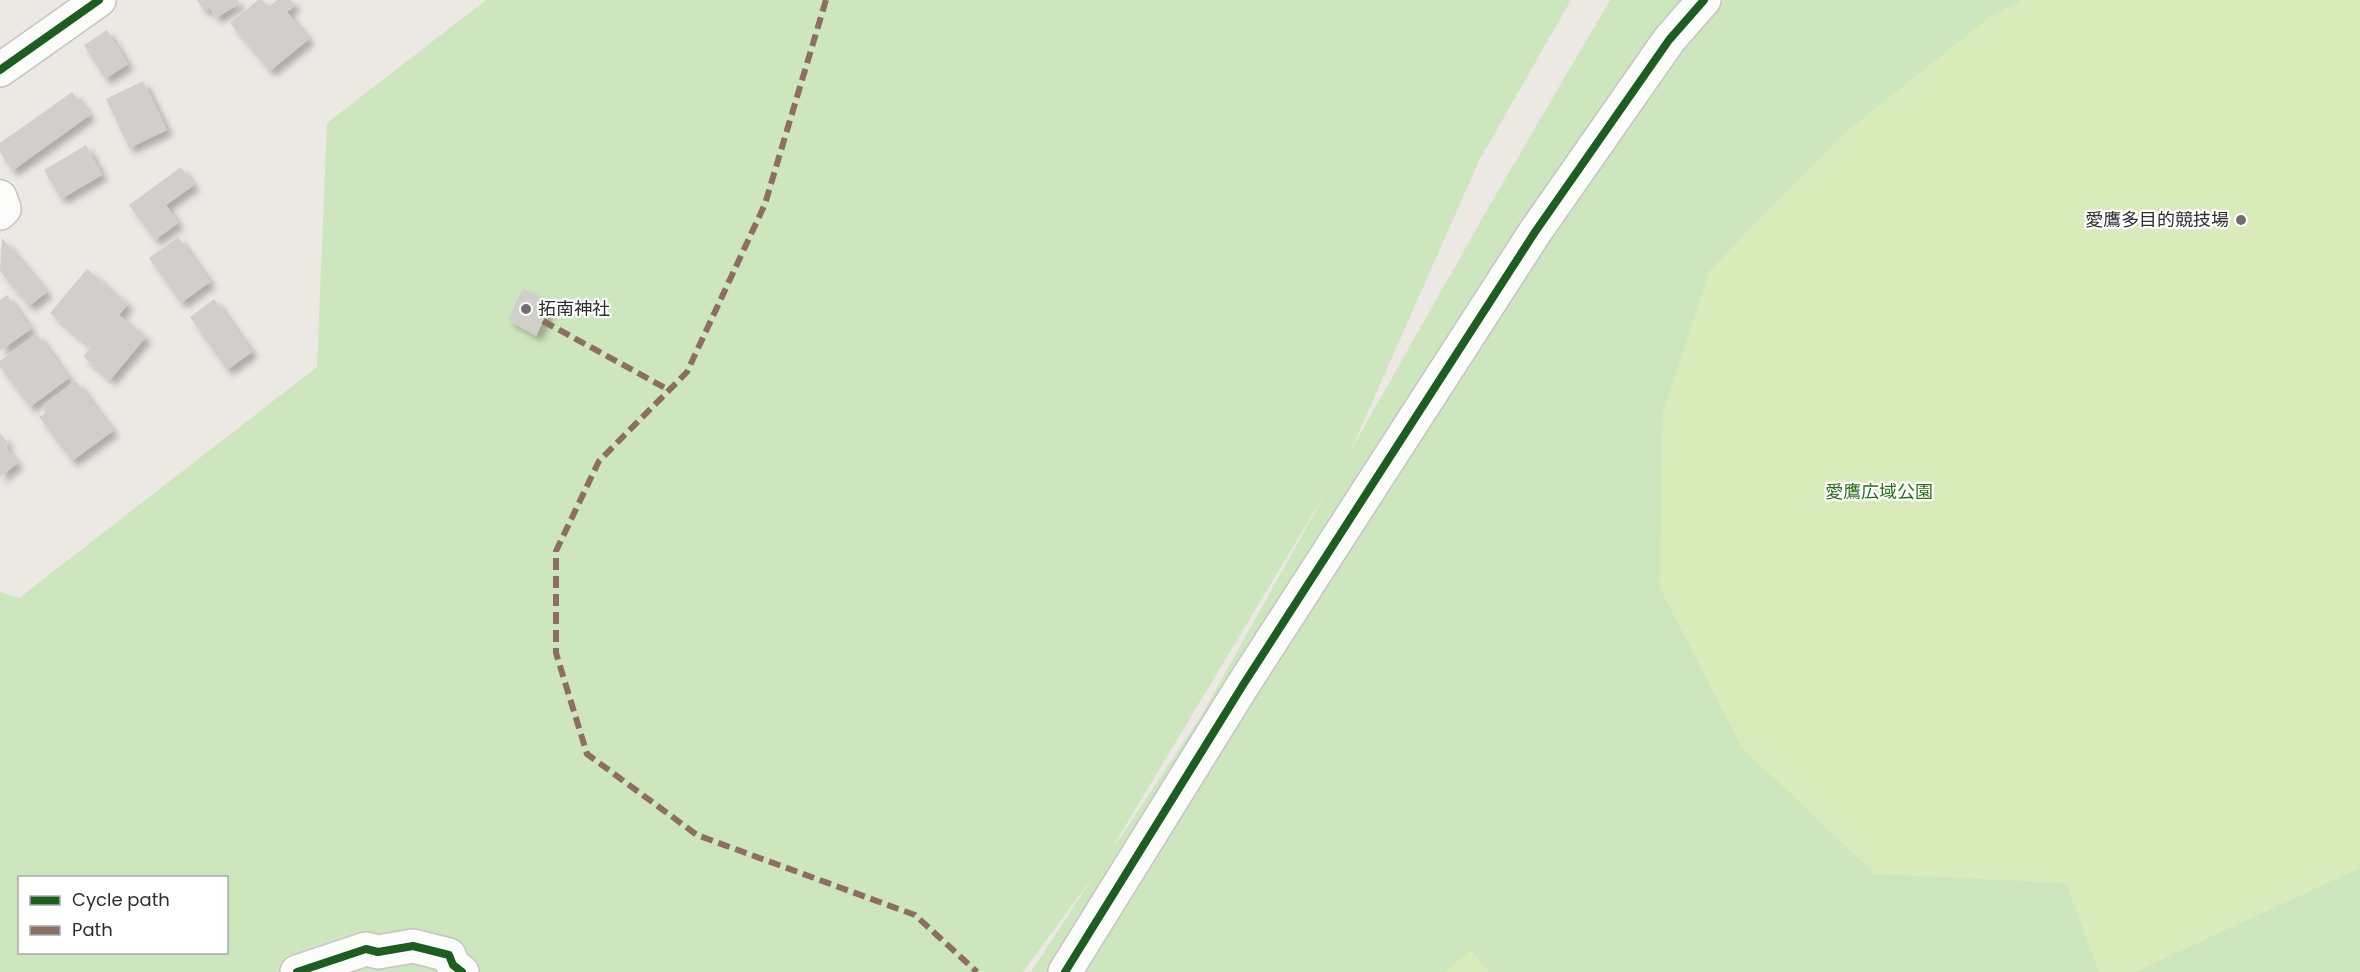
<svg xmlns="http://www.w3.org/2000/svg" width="2360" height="972" font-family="Poppins,'Noto Sans JP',sans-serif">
  <defs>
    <filter id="shadow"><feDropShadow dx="5.5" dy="5.5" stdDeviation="3" flood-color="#0004"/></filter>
  </defs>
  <rect width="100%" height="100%" fill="#ece8e4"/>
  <path fill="#cee6be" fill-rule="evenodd" d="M486,0h1085l-92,161 -128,289 136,-240 123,-210h750v972h-1329l64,-98 -72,98h-1023v-380l19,6 298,-231 10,-244zM1329,487l-128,229 -85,128 -1,-1zM20,878h206v74h-206z"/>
  <path fill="#d9eabb" d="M2022,0h338v868l-225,104h-36l-33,-89 -191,-9 -133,-126 -82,-160 2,-173 48,-145 134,-137 147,-117z
    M1471,950l18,22h-44z"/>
  <path fill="#d1cecb" filter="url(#shadow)" d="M197,0h41l2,3 -24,15 -7,-11 -5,4z
    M258,0h5l5,7 9,-7h14l4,5 -8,7 22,27 -39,32 -40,-48z
    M107,30l21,34 -23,15 -21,-34z
    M143,81l24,49 -38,18 -23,-49z
    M72,92l18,23 -78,56 -12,-19v-9z
    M86,145l16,30 -41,24 -17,-29z
    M181,167l13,18 -28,20 12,18 -23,17 -26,-35z
    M178,237l32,45 -29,21 -32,-45z
    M2,238l45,54 -18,14 -29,-35z
    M87,269l41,35 -9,11 27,22 -36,43 -27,-24 8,-9 -41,-34z
    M523,288l28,17 -15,31 -28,-16z
    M7,295l24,34 -31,22v-51z
    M214,299l38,53 -25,18 -37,-53z
    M37,334l32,44 -39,29 -30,-40v-6z
    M76,381l37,50 -41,30 -33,-44 6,-4 -2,-8z
    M0,433l8,10 -4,3 14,17 -18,14z"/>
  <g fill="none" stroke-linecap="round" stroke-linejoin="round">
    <defs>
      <path id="street" d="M0,70l99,-70
        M0,197l4,12 -4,4
        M297,972l69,-23 12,3 35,-6 36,9 4,10 9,7"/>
      <path id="secondary" d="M1065,972l178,-287 292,-453 134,-192 35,-40"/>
    </defs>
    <use href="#street" stroke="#c5c4c5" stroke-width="36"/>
    <use href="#secondary" stroke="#c5c4c5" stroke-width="36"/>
    <use href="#street" stroke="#fcfcfb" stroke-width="33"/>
    <use href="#secondary" stroke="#fcfcfb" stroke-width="33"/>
    <path stroke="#8d6e63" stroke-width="6" stroke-dasharray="12 6" stroke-linecap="butt" d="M826,0l-61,204 -78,168 -88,89 -43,90v102l31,101 110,81 218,80 62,57
      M543,321l126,69"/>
    <defs>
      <path id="cycleway" d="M0,70l99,-70
        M297,972l69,-23 12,3 35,-6 36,9 4,10 9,7
        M1065,972l178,-287 292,-453 134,-192 35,-40"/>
    </defs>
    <use href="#cycleway" stroke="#fff" stroke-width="11"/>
    <use href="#cycleway" stroke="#1b5e20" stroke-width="8"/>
  </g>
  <g fill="#706f6e" stroke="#fff" stroke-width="2">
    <circle cx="2241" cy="220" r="6"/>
    <circle cx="526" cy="309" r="6"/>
  </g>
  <g text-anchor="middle" stroke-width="4.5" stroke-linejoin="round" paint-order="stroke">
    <g font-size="18" fill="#2e2e2e" stroke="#fff" text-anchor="end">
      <text x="2229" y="226">愛鷹多目的競技場</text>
      <text x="538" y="315" text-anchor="start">拓南神社</text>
    </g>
    <g font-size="18" fill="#2c6e1b" stroke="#fff">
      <text x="1879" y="498">愛鷹広域公園</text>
    </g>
  </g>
  <rect x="18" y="876" width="210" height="78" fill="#ffffff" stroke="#ababab" stroke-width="1.5"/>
  <rect x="30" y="896" width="30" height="9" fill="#1b5e20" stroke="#ababab" stroke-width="1.5"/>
  <text x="72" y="906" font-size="18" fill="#2e2e2e">Cycle path</text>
  <rect x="30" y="926" width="30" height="9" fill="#8d6e63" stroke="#ababab" stroke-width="1.5"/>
  <text x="72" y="936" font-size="18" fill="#2e2e2e">Path</text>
</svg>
